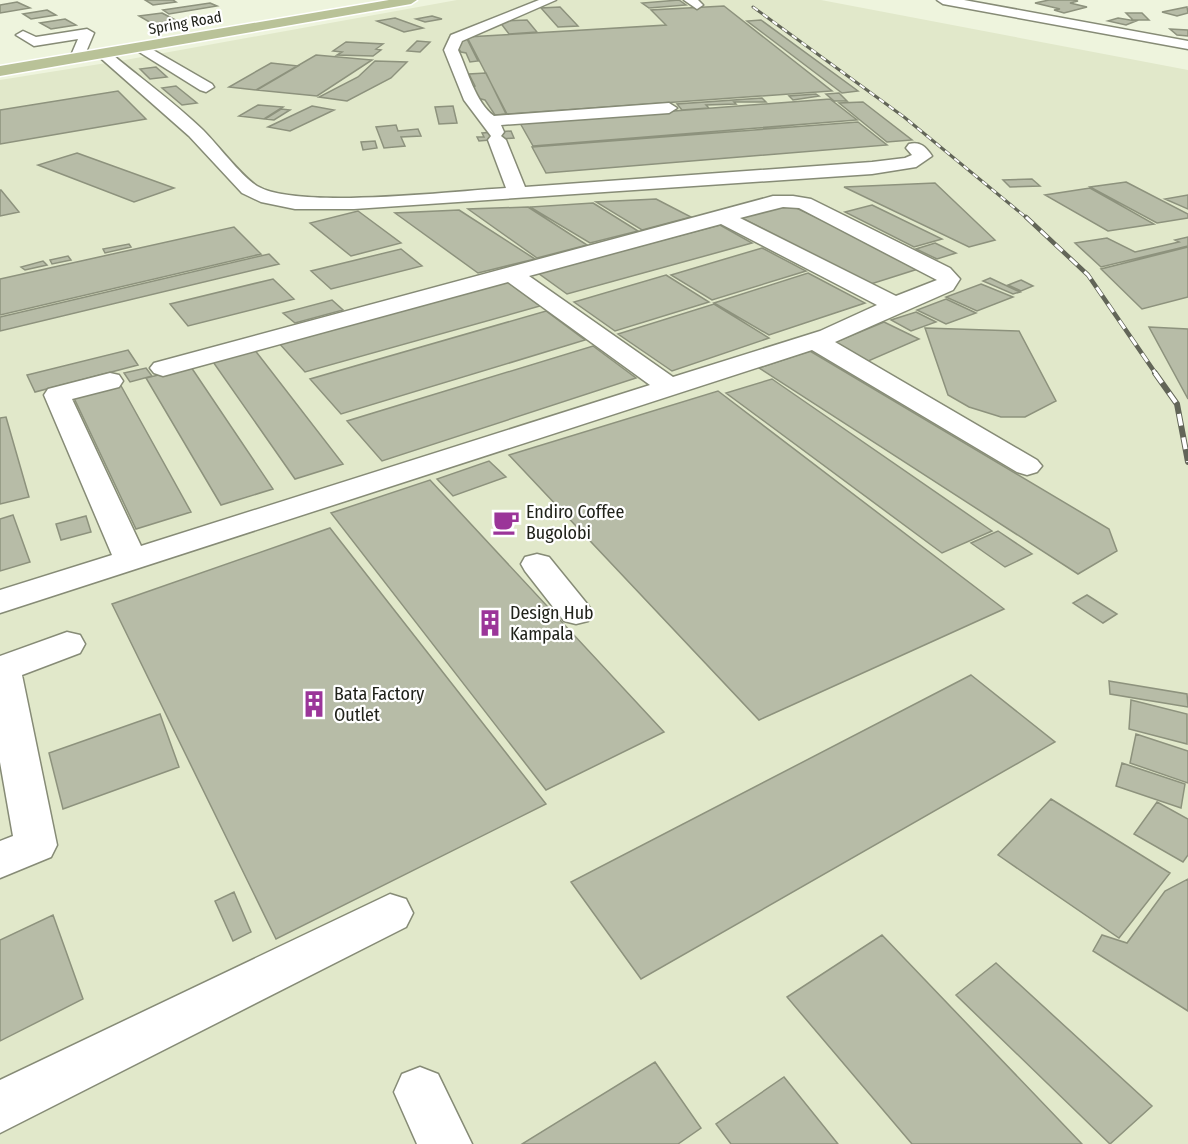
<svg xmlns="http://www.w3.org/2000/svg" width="1188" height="1144" font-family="'Fira Sans Condensed',sans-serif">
  <rect width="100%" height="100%" fill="#eef4dd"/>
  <path fill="#e1e8ca" d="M457,0h364l367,70v1074h-1188v-1064l125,-20z"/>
  <path fill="#b7bca7" stroke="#8d927d" stroke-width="1.5" d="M145,0h28l3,2 -23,3z
    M679,0l7,5 -37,3 -7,-5z
    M1049,0h24l5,1 -8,2 17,4 -23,6 -10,-3 6,-1 -25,-6z
    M17,2l13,6 -30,5v-8z
    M210,3l7,3 -48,8 -6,-4z
    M724,6l108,85 -325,23 -40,-77 199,-12 -15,-15z
    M560,7l18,19 -20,1 -17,-19z
    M1187,7l1,6 -11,3 -15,-4z
    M47,10l9,5 -25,4 -8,-5z
    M162,13l19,10 -23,4 -19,-11z
    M1126,13h16l7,7h-16z
    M432,16l10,3 -17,3 -9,-3z
    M395,18l28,10 -19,4 -27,-11z
    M1118,18l18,3 -10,4 -18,-4z
    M65,19l11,6 -25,4 -11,-6z
    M527,20l10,12 -28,2 -10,-13z
    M761,20l97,71 -16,2 -95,-72z
    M1170,29l18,1v6l-11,-1z
    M461,37h5l12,24 -8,1 -4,-9 -5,-1 -6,-8 6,-1z
    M417,41l13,1 -10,10 -13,-1z
    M346,42l37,2 -7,5 5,1 -8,6 -36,-1 5,-3 -9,-1z
    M316,55l56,5 -55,36 -61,-6z
    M375,61l32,1 -16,16 -44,23 -28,-4 39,-20z
    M271,63l27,3 -41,24 -28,-3z
    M156,67l11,10 -17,2 -10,-10z
    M486,73l20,41 -11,1 -10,-15 -8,-2 -5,-11 3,-1 -6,-12z
    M176,86l21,17 -15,2 -20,-17z
    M118,91l28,28 -146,25v-34z
    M839,93l8,8h-13l-8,-7z
    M816,94l3,2 -26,4 -4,-4z
    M762,98l4,4h-32l2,2 -30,1 3,3 -27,2 -5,-6z
    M830,99l27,21 -324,26 -13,-23z
    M863,102l49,38 -25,2 -48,-39z
    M258,105l25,2 -19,12 -25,-3z
    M312,106l22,4 -44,21 -22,-4z
    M453,106l4,17 -18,1 -4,-17z
    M281,109l9,1 -16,10 -9,-1z
    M858,122l29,23 -341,28 -14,-26z
    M396,125l2,6 20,-2 3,7 -20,1 4,9 -21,2 -8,-21z
    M511,131l3,7 -35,3 -2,-4h7l-2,-4z
    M375,141l2,7 -14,2 -2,-8z
    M77,153l97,35 -40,14 -96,-37z
    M1032,179l8,7 -30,1 -7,-7z
    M1126,182l62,32v4l-31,5 -67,-36z
    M935,183l60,57 -26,7 -125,-60z
    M1090,188l64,36 -46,7 -63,-36z
    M0,190h1l18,22 -19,4z
    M1188,195v14l-23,-10z
    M656,199l35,18 -49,13 -46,-28z
    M593,203l45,28 -48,12 -60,-36z
    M786,203l135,65 -50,16 -133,-68z
    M872,205l70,34 -28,8 -69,-35z
    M528,207l59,38 -50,13 -69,-49z
    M459,210l76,49 -57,14 -83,-60z
    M358,211l43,32 -50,13 -41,-33z
    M720,225l32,18 -185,51 -29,-21z
    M234,227l27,27 -261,61v-36z
    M1188,237v9l-87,21 -26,-24 32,-5 28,14 44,-10 -4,-2z
    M935,243l21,10 -19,6 -21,-10z
    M129,244l2,3 -26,6 -2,-4z
    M1188,247v50l-46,12 -41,-40z
    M762,248l44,23 -94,29 -41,-25z
    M401,249l21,17 -91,23 -20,-18z
    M269,254l10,10 -279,67v-14z
    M68,256l3,4 -19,4 -2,-4z
    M43,261l4,4 -22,5 -4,-3z
    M808,273l57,30 -96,32 -55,-32z
    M666,275l43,27 -94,29 -41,-29z
    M990,278l30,14 -7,2 -30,-13z
    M273,279l21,20 -106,27 -18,-22z
    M505,280l35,26 -235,66 -28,-31z
    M1021,280l12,6 -12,5 -13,-6z
    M981,284l32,13 -36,14 -31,-14z
    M946,299l30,14 -30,11 -29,-14z
    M332,300l11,10 -48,13 -12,-10z
    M714,304l55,34 -97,33 -54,-37z
    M546,311l39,29 -244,74 -31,-35z
    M916,312l20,10 -25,9 -20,-11z
    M884,322l35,17 -53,23 -35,-18z
    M1149,327l39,2v70z
    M925,328l94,3 37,70 -31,16h-24l-32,-10 -21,-12z
    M593,346l43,32 -254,83 -35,-40z
    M254,349l89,115 -48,15 -84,-120z
    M128,350l10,15 -103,27 -8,-17z
    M810,351l299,178 8,22 -39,23 -319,-206z
    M191,367l82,122 -52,16 -75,-127z
    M146,368l6,8 -22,6 -6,-9z
    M772,379l220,152 -50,22 -216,-160z
    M120,384l71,128 -55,17 -63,-133z
    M718,391l286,218 -245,111 -250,-265z
    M6,417l23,80 -29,7v-86z
    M489,461l17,16 -53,19 -16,-17z
    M430,480l234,252 -118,58 -215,-277z
    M13,515l17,47 -30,9v-52z
    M86,516l5,16 -30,8 -5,-16z
    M330,528l216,276 -270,135 -164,-335z
    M998,531l34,23 -27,13 -34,-24z
    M1087,595l30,19 -14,9 -30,-20z
    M971,675l84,67 -414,237 -70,-97z
    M1109,681l78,13 1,13 -78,-13z
    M1131,700l56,14v30l-58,-15z
    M160,714l19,53 -116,42 -14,-56z
    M1136,734l52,17v32l-58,-20z
    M1122,763l63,21 -4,24 -65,-22z
    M1051,799l119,74 -51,65 -121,-83z
    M1157,802l31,17v36l-5,7 -49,-28z
    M1188,879v132l-95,-60 9,-16 25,8 38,-52z
    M234,892l17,40 -18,9 -18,-40z
    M53,915l30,84 -83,42v-101z
    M882,935l200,209h-170l-125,-147z
    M996,963l156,143 -42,38 -154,-149z
    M655,1062l46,66 -23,16h-156z
    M784,1077l54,67h-107l-15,-20z"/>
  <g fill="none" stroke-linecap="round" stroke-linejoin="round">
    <defs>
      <path id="minor" d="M539,0h17l-94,41 -4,9c10,21 17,52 36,66l175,-13 8,5 -8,5 -168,12 3,7 -3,4 5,4 19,47 347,-25 33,-4 7,-3 -6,-7 3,-4c11,-3 17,3 23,12l-16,11 -44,7 -518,35h-59l-34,-7 -19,-9 -53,-57 -93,-82 2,-3h10c31,26 66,51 95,79 15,15 37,45 54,56 40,24 197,5 249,2l-18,-48 3,-4 -27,-36 -20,-50 7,-15z
        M684,0h14l5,5 -6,4z
        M937,0h27l224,41v8l-245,-45z
        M87,29l7,4 -8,19 4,5 -7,4 -5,-1 -6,-7 6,-14 -44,7 -18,-11 7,-4 13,6z
        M141,43l71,41 2,3 -8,5 -6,-2 -64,-40 -2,-3 2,-3z
        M773,196h20l18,3 139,69 10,11 -7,11 -118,52 202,118 5,6 -5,6 -10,3 -10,-3 -205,-122 -812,263v-23l112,-35 -68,-160 4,-6 62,-16 9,2 4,6 -4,6 -47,12 69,147 509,-161 -142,-103 -345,94 -9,-3 -4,-5 4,-5zM783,207l16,1 138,72 -41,16 -156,-78zM721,224l156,81 -57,26 -147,46 -144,-101z
        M537,554l12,3 39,48 5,8 -5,8 -12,3 -12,-3 -39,-50 -4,-7 4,-7z
        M67,632l13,3 5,9 -5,9 -58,22 35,170 -6,12 -51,21v-37l13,-5 -13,-74v-106z
        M390,894l16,5 7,14 -7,14 -406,206v-53z
        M420,1067l18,7 34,70h-55l-23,-52 8,-18z"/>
      <path id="major" d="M389,0h28l-6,4 -411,72v-10z"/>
    </defs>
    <use href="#minor" stroke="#868b76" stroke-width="3"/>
    <use href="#major" stroke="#fff" stroke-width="3"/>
    <use href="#minor" fill="#fff" fill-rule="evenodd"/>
    <use href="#major" fill="#b9c298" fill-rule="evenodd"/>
    <defs>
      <path id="rail-far2" d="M753,7l151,110 124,102"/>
      <path id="rail-far1" d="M1026,217l62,58 68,99"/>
      <path id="rail" d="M1155,373l22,31 11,58"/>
    </defs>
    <use href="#rail-far2" stroke="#626558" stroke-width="3"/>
    <use href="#rail-far1" stroke="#626558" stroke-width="4.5"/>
    <use href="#rail" stroke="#626558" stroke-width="6"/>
    <use href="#rail-far2" stroke="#fff" stroke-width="2" stroke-dasharray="6" stroke-linecap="butt"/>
    <use href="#rail-far1" stroke="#fff" stroke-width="3" stroke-dasharray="10" stroke-linecap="butt"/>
    <use href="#rail" stroke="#fff" stroke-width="4" stroke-dasharray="12" stroke-linecap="butt"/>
  </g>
  <defs>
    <symbol id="cafe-bare" viewBox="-9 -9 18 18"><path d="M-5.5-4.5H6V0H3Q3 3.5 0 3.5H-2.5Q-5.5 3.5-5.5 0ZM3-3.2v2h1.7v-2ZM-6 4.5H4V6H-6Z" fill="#9b3599" stroke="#fff" stroke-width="2.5" paint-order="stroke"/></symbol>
    <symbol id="building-bare" viewBox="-9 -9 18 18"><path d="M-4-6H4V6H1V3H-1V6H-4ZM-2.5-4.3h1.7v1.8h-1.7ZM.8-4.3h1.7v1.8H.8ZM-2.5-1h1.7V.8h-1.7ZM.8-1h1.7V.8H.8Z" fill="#9b3599" stroke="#fff" stroke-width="2.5" paint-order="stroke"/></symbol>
  </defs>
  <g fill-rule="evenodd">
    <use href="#cafe-bare" x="487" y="503" width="38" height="38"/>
    <use href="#building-bare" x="471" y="604" width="38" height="38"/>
    <use href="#building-bare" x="295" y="685" width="38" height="38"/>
  </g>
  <g text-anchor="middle" stroke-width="4.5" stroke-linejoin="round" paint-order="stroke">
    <g font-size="15" fill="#20221a" stroke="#fff">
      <text transform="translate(185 23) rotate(-10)" y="5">Spring Road</text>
    </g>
    <g font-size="18" fill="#20221a" stroke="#fff" text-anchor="start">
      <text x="526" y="518">Endiro Coffee<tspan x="526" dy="21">Bugolobi</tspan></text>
      <text x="510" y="619">Design Hub<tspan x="510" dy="21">Kampala</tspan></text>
      <text x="334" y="700">Bata Factory<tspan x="334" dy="21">Outlet</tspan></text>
    </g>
  </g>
</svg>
